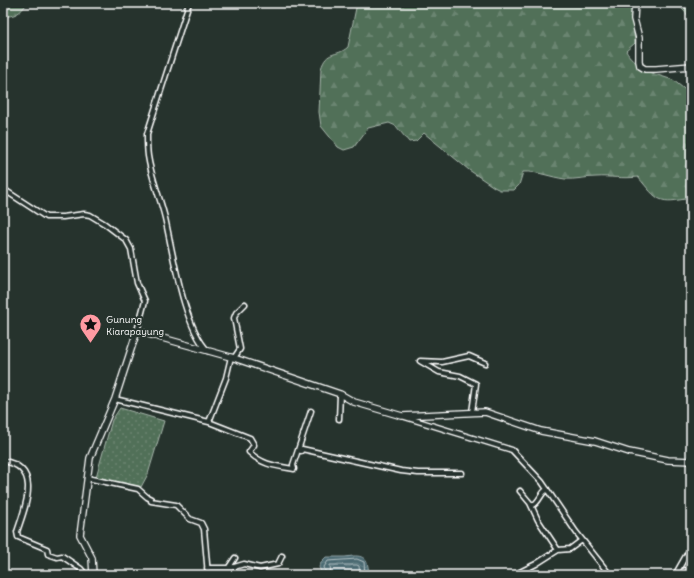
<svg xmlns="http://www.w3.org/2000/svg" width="694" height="578" font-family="Delius,sans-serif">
  <defs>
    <pattern id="grass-dots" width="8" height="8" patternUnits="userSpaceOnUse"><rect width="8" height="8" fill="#516f58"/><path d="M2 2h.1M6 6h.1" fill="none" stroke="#6b8571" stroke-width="1.8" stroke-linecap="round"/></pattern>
    <pattern id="forest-firs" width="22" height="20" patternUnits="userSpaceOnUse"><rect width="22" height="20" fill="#516f58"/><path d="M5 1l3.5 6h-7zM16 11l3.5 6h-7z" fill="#6b8571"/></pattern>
    <pattern id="water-waves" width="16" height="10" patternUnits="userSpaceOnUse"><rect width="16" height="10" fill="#4b6b72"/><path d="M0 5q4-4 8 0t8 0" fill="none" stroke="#668187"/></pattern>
  </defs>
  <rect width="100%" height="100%" fill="#26332d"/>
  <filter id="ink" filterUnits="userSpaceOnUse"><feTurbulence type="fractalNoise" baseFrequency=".025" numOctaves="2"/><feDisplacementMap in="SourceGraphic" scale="8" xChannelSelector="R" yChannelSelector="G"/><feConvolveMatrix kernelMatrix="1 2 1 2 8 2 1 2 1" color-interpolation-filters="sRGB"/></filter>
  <g filter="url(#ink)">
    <path fill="url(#grass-dots)" stroke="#a8b7ac" d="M120,408l44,13 -16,53 -7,13 -45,-10 16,-57z"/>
    <path fill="url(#forest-firs)" stroke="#a8b7ac" d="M3,3h24c-6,10 -13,14 -24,13z
      M357,3h279l-4,9 3,31 -9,8c4,8 10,9 13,18l34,11 15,12h3v106c-33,6 -32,4 -53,-21 -17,2 -27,-1 -42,0 -11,0 -21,3 -31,2 -15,-2 -27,-8 -42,-7l-4,13 -5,5h-14l-6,-3 -25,-17 -45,-37 -8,8 -7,1 -13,-16 -7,-3 -21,5 -14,19 -10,3 -6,-3 -17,-21 -2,-14 2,-43c6,-20 15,-11 27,-22z
      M677,3h14v16z"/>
    <path fill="url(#water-waves)" stroke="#93a6aa" d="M353,556c14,-1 15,7 16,19h-47l-3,-8 3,-6 4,-4h19z"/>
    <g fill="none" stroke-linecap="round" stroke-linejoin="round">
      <path stroke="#b7c4c7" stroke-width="1" d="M326,575l-2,-8 4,-6 29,-2 7,3 1,13
        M331,575l-1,-10h27l2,1 1,9"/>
      <defs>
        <path id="street" d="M189,3l-42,131c0,7 0,15 1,22 3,21 12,41 17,62 8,34 18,108 43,133
          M3,189l43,28h17l21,-3 6,1 15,9 21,16 5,9 6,34 8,18 -8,30
          M234,358l6,-9 -6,-31 2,-5 9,-9
          M115,399l94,23 41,16 4,7 -5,7c13,13 27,14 45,17l-1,-4 5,-15 3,1 1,-2 99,22 17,2h44
          M472,412l4,-28 -16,-8 -21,-4 -19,-11 22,1 27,-6 16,7
          M405,417l107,33 30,32 34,50 34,43
          M339,419l1,-25
          M209,422l17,-44 5,-21
          M298,450l13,-39
          M3,461c40,6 22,46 14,71l1,5 29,12 1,5 9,3 5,-1 19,13 5,6
          M87,478l51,11 9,8 4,2v2l25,4 14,14 11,4 3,6 4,46
          M520,491l10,12 8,17 20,30
          M532,506c8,-4 8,-12 15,-17
          M229,567l6,-9
          M207,568h24l13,-4 16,4 18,-4 4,-8
          M676,574l15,-6
          M514,575l22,-11 22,-14 12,-1 12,-9
          M675,575l16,-28"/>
        <path id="secondary" d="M635,3l-1,16 5,19v23l1,5 5,3h11l35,-3
          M93,575l-1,-17 -12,-23 10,-77 25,-59 22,-68 97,27 106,36 14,8 48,14 83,-4 56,19 54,10 34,11 39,8 23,1"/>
      </defs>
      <use href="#street" stroke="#fff" stroke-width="7"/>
      <use href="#secondary" stroke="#fff" stroke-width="8"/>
      <use href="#street" stroke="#26332d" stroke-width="4"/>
      <use href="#secondary" stroke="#26332d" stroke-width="5.5"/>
    </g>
  </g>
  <defs>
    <symbol id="sight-pin" viewBox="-11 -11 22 30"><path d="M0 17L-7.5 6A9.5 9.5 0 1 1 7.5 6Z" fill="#ff9aa2" stroke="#26332d"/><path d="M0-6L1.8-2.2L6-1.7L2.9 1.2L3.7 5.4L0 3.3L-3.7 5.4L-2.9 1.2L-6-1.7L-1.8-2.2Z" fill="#111"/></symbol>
  </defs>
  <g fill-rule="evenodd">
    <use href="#sight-pin" x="78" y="312" width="25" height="34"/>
  </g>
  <g text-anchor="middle" stroke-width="4" stroke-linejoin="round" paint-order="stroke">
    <g font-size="10" fill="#fff" stroke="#26332d" text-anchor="start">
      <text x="106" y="323">Gunung<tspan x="106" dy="12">Kiarapayung</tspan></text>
    </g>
  </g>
  <rect width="694" height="578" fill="none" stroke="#26332d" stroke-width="16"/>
  <rect x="8" y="8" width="678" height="562" fill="none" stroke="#fff" stroke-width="1.5" filter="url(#ink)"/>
</svg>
